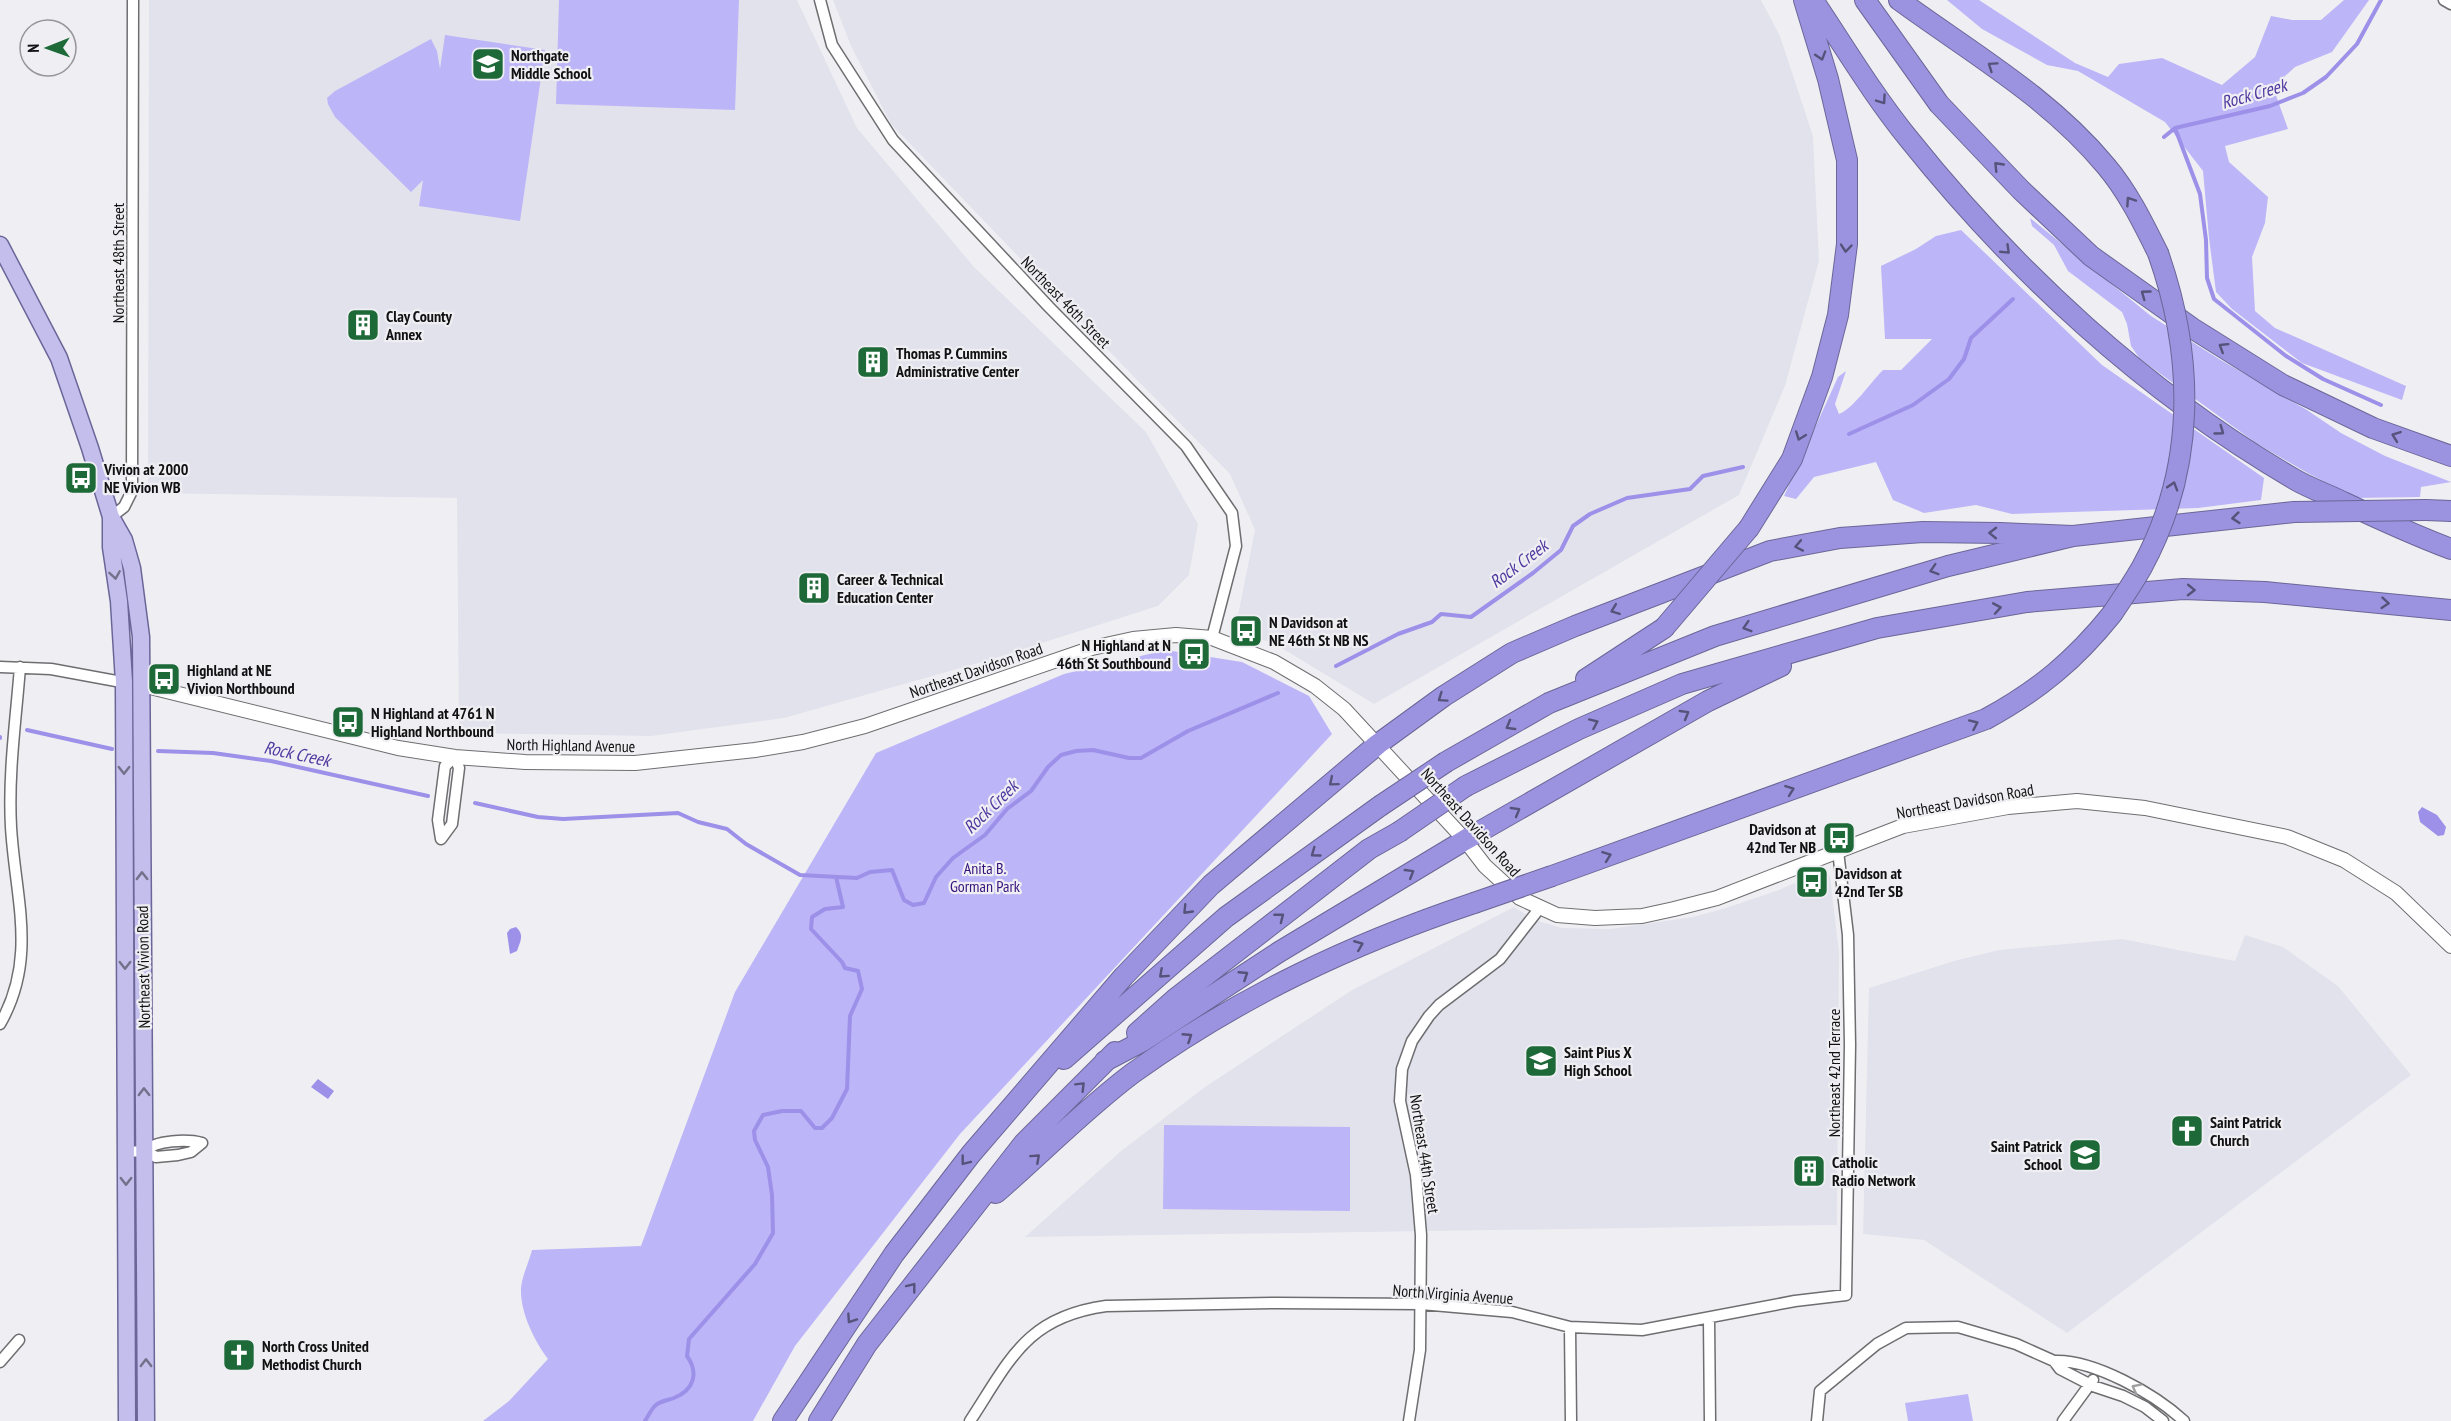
<svg xmlns="http://www.w3.org/2000/svg" width="2451" height="1421" font-family="'PT Sans Narrow',sans-serif">
  <rect width="100%" height="100%" fill="#efeff3"/>
  <path fill="#e2e2ed" d="M149,0h648l60,128 117,139 172,165 52,92 -9,51 -31,31 -169,54 -205,58 -133,18 -192,-3 -2,-235 -309,-5z
    M833,0h928l19,36 33,100 6,125 -34,125 -46,109 -365,209 -99,-60 -40,-14 20,-100 -25,-56 -95,-96 -244,-254 -40,-78z
    M1821,871l6,1 3,5 9,75 -2,273 -812,12 96,-86 84,-64 147,-97 162,-83 21,13 27,8 48,1 83,-12 33,-9 53,-18z
    M2245,935l38,12 55,39 73,89 -344,258 -143,-93 -61,-6 6,-246 85,-27 45,-11 123,-11 113,22z"/>
  <path fill="#bcb5f7" d="M559,0h180l-4,110 -179,-6z
    M1947,0h32l96,63 33,14 11,-13 43,-6 60,27 33,-28 16,-41 21,4h29l23,-20h25l-37,52 -37,15 -22,20 15,42 -63,17 4,16 39,35 -3,26 -13,34 3,54 20,17 131,58 -4,14 -100,-37 -70,-54 -16,-17 -7,-54 -6,-67 -38,-49 -87,-51 -31,-6 -65,-36z
    M445,35l100,15 -25,171 -101,-15 4,-26 -12,12 -76,-75 -7,-13 -1,-6 8,-7 96,-52 6,12 3,18z
    M2030,218l121,98 68,43 88,51 34,23 44,23 66,26 -30,5 -1,10 -65,1 -51,-27 -48,-28 -116,-84 -9,-13 -4,-22 -5,-12 -54,-41 -14,-26 -22,-19z
    M1961,230l141,135 162,113 -3,22 -63,8 -186,6 -36,-9 -52,8 -31,-13 -17,-38 -62,15 -18,22 -12,-3 54,-119 8,-6 -11,33 4,10c15,-6 31,-31 44,-44h18l31,-31h-47l-4,-73 35,-17 20,-13z
    M1166,650l76,12 67,34 23,38 -372,400 -165,212 -42,75h-270l26,-20 39,-42c-14,-19 -28,-47 -27,-71 1,-12 8,-26 11,-38l109,-4 94,-254 141,-239 188,-79z
    M1164,1125l186,2v84l-187,-2z
    M1968,1394l5,27h-65l-3,-18z"/>
  <path fill="#9c90e9" d="M2422,807l15,8 9,12 -2,8 -6,1 -18,-14 -2,-10z
    M516,927c9,8 4,15 1,24l-7,3 -3,-21 3,-4z
    M318,1079l16,12 -6,8 -17,-12z"/>
  <g fill="none" stroke-linecap="round" stroke-linejoin="round">
    <path stroke="#9c90e9" stroke-width="4" d="M2175,128l25,66 6,46 1,38 7,21 72,57 37,23 58,26
      M2164,137l11,-9 95,-22 33,-13 23,-16 31,-33 24,-44
      M1849,434l64,-29 36,-26 15,-20 7,-21 42,-39
      M1336,666l62,-32 34,-12 9,-8 30,3 62,-44 28,-23 12,-24 17,-12 37,-16 63,-9 13,-13 40,-9
      M27,730l85,19
      M0,738v-1
      M158,751l55,2 58,8 157,35
      M475,803l63,14 25,2 115,-6 20,9 29,7 19,15 54,31 57,3 13,-6 22,-2 12,30 9,5 11,-2 12,-26 17,-19 32,-23 22,-26 24,-18 17,-24 13,-12 15,-4 17,-1 36,8h12l47,-27 90,-38
      M645,1421c3,-5 7,-13 11,-16 4,-4 13,-5 18,-7 20,-8 25,-25 13,-42l2,-17 66,-75 18,-31 -1,-38 -4,-28 -13,-27 -1,-9 9,-16 19,-4h19l14,17h7l10,-10 15,-29 3,-73 12,-27 -4,-18 -13,-3 -3,-6 -31,-33 1,-12 13,-8 18,-2 -7,-30"/>
    <defs>
      <path id="minor" d="M820,0l12,45 61,95 156,167 137,139 46,67 4,33 -24,92
        M2444,0l7,4
        M111,517l13,-10 8,-16 1,-491
        M0,667l51,2 76,14
        M455,757l4,11 -7,56 -11,15 -3,-19 7,-54z
        M0,1024c38,-66 15,-127 11,-197 -3,-53 5,-108 9,-160
        M145,1151c10,-11 43,-12 57,-8
        M125,1152l20,-1 11,6 22,-2 13,-3 11,-9
        M1709,1319l1,102
        M1570,1327l1,94
        M2054,1361c39,-2 101,33 130,60
        M0,1362l19,-22
        M970,1421c40,-61 56,-104 136,-115l171,-3 144,1 91,8 58,15 72,3 153,-29 51,-6 4,-250 -2,-110 -10,-84
        M1409,1421l11,-71 1,-115 -5,-60 -16,-74 2,-32 10,-28 17,-25 10,-11 61,-46 39,-50
        M1817,1421l3,-30 57,-47 29,-16 52,-1 58,17 38,17 6,8 33,17 30,10 22,11 18,14
        M2063,1421l30,-41"/>
      <path id="tertiary" d="M142,685l256,63 57,9 70,5 110,1 120,-13 48,-8 62,-16 227,-78 41,-9 43,-4 36,3 62,24 41,24 29,23 121,131 20,26 35,32 37,17 38,3 47,-2 32,-7 43,-11 186,-72 105,-19 69,-6 68,7 142,29 57,23 52,33 55,53"/>
      <path id="primary" d="M0,245l59,113 31,90 21,69 13,23 8,28 9,69 5,784
        M111,518v29l8,54 5,81 3,739"/>
      <path id="motorway" d="M1813,0c31,46 60,95 95,138 107,134 237,254 386,341 15,9 33,15 49,23 36,17 71,33 108,47
        M1865,0l74,104 82,86 70,66 101,72 91,57 90,43 78,28
        M1899,0c71,52 150,97 207,166 22,26 37,57 52,87
        M2426,510l25,1
        M1749,528l43,-69 30,-82 16,-62 9,-71v-84l-19,-81 -24,-79
        M1586,679l78,-51
        M1446,762l103,-59 166,-67 233,-70 125,-30 221,-24
        M1466,786l113,-57 103,-45 195,-56 150,-26 156,-13 82,3 186,18
        M1552,876l434,-157c53,-29 89,-59 126,-105
        M1137,1033l38,-34 194,-150 30,-17
        M1064,1059l162,-142 154,-111
        M1105,1061l38,-20 136,-89 186,-112 243,-139 73,-35
        M996,1193c45,-39 89,-84 137,-120 106,-76 218,-129 341,-170
        M783,1421l111,-167 77,-100 153,-178 87,-91 167,-141 66,-48 68,-43 63,-27 195,-75 70,-13 83,-6 77,1 73,3
        M819,1421l48,-77 157,-201 91,-91"/>
    </defs>
    <use href="#minor" stroke="#6e6e71" stroke-width="13"/>
    <use href="#tertiary" stroke="#6e6e71" stroke-width="16"/>
    <use href="#primary" stroke="#6b6698" stroke-width="19"/>
    <use href="#motorway" stroke="#6b6698" stroke-width="22"/>
    <use href="#minor" stroke="#fff" stroke-width="10"/>
    <use href="#tertiary" stroke="#fff" stroke-width="14"/>
    <use href="#primary" stroke="#c4beec" stroke-width="16"/>
    <use href="#motorway" stroke="#9c93e0" stroke-width="20"/>
    <defs>
      <path id="motorway-bridge" d="M2294,512l132,-2
        M2112,614c10,-15 21,-31 30,-47 54,-99 53,-209 16,-314
        M1664,628l85,-100
        M1380,806l66,-44
        M1399,832l67,-46
        M1474,903l78,-27"/>
    </defs>
    <use href="#motorway-bridge" stroke="#6b6698" stroke-width="22" stroke-linecap="butt"/>
    <use href="#motorway-bridge" stroke="#9c93e0" stroke-width="20"/>
  </g>
  <defs><path id="oneway-chevron" d="M-2-3.5L2.5 0L-2 3.5" fill="none" stroke-width="1.6" stroke-linecap="round" stroke-linejoin="round" transform="scale(1.5)"/></defs>
  <g stroke="#56527a">
    <use href="#oneway-chevron" transform="translate(1821 56) rotate(73)"/>
    <use href="#oneway-chevron" transform="translate(1992 66) rotate(-145)"/>
    <use href="#oneway-chevron" transform="translate(1882 100) rotate(55)"/>
    <use href="#oneway-chevron" transform="translate(1998 166) rotate(-134)"/>
    <use href="#oneway-chevron" transform="translate(2130 201) rotate(-124)"/>
    <use href="#oneway-chevron" transform="translate(1846 248) rotate(95)"/>
    <use href="#oneway-chevron" transform="translate(2006 250) rotate(44)"/>
    <use href="#oneway-chevron" transform="translate(2145 294) rotate(-144)"/>
    <use href="#oneway-chevron" transform="translate(2223 347) rotate(-148)"/>
    <use href="#oneway-chevron" transform="translate(2220 431) rotate(36)"/>
    <use href="#oneway-chevron" transform="translate(1800 436) rotate(110)"/>
    <use href="#oneway-chevron" transform="translate(2396 436) rotate(-160)"/>
    <use href="#oneway-chevron" transform="translate(2173 486) rotate(-73)"/>
    <use href="#oneway-chevron" transform="translate(2236 518) rotate(174)"/>
    <use href="#oneway-chevron" transform="translate(1993 533) rotate(-179)"/>
    <use href="#oneway-chevron" transform="translate(1799 546) rotate(169)"/>
    <use href="#oneway-chevron" transform="translate(1934 570) rotate(163)"/>
    <use href="#oneway-chevron" transform="translate(2191 590) rotate(1)"/>
    <use href="#oneway-chevron" transform="translate(2385 603) rotate(5)"/>
    <use href="#oneway-chevron" transform="translate(1997 608) rotate(-10)"/>
    <use href="#oneway-chevron" transform="translate(1615 610) rotate(159)"/>
    <use href="#oneway-chevron" transform="translate(1747 627) rotate(163)"/>
    <use href="#oneway-chevron" transform="translate(1442 698) rotate(145)"/>
    <use href="#oneway-chevron" transform="translate(1685 714) rotate(-30)"/>
    <use href="#oneway-chevron" transform="translate(1594 723) rotate(-24)"/>
    <use href="#oneway-chevron" transform="translate(1974 724) rotate(-24)"/>
    <use href="#oneway-chevron" transform="translate(1510 726) rotate(150)"/>
    <use href="#oneway-chevron" transform="translate(1333 782) rotate(140)"/>
    <use href="#oneway-chevron" transform="translate(1790 790) rotate(-20)"/>
    <use href="#oneway-chevron" transform="translate(1516 811) rotate(-30)"/>
    <use href="#oneway-chevron" transform="translate(1315 853) rotate(144)"/>
    <use href="#oneway-chevron" transform="translate(1607 856) rotate(-20)"/>
    <use href="#oneway-chevron" transform="translate(1410 873) rotate(-31)"/>
    <use href="#oneway-chevron" transform="translate(1187 910) rotate(134)"/>
    <use href="#oneway-chevron" transform="translate(1280 917) rotate(-38)"/>
    <use href="#oneway-chevron" transform="translate(1359 945) rotate(-22)"/>
    <use href="#oneway-chevron" transform="translate(1163 974) rotate(138)"/>
    <use href="#oneway-chevron" transform="translate(1244 975) rotate(-33)"/>
    <use href="#oneway-chevron" transform="translate(1188 1037) rotate(-33)"/>
    <use href="#oneway-chevron" transform="translate(1081 1086) rotate(-45)"/>
    <use href="#oneway-chevron" transform="translate(1036 1158) rotate(-42)"/>
    <use href="#oneway-chevron" transform="translate(965 1161) rotate(128)"/>
    <use href="#oneway-chevron" transform="translate(912 1287) rotate(-52)"/>
    <use href="#oneway-chevron" transform="translate(851 1319) rotate(124)"/>
  </g>
  <g stroke="#73708a">
    <use href="#oneway-chevron" transform="translate(115 575) rotate(81)"/>
    <use href="#oneway-chevron" transform="translate(124 770) rotate(90)"/>
    <use href="#oneway-chevron" transform="translate(142 876) rotate(-91)"/>
    <use href="#oneway-chevron" transform="translate(125 965) rotate(90)"/>
    <use href="#oneway-chevron" transform="translate(144 1092) rotate(-91)"/>
    <use href="#oneway-chevron" transform="translate(126 1181) rotate(90)"/>
    <use href="#oneway-chevron" transform="translate(146 1363) rotate(-90)"/>
  </g>
  <use stroke="#a0a0a1" href="#oneway-chevron" transform="translate(2136 1388) rotate(-153)"/>
  <defs>
    <symbol id="school-square" viewBox="-11 -11 22 22"><rect x="-9" y="-9" width="18" height="18" rx="4" fill="#1d6938" stroke="#efeff3"/><path d="M0-5L7-2L0 1L-7-2ZM-4 1L0 2.5L4 1V4Q0 6-4 4Z" fill="#fff"/></symbol>
    <symbol id="building-square" viewBox="-11 -11 22 22"><rect x="-9" y="-9" width="18" height="18" rx="4" fill="#1d6938" stroke="#efeff3"/><path d="M-4-6H4V6H1V3H-1V6H-4ZM-2.5-4.3h1.7v1.8h-1.7ZM.8-4.3h1.7v1.8H.8ZM-2.5-1h1.7V.8h-1.7ZM.8-1h1.7V.8H.8Z" fill="#fff"/></symbol>
    <symbol id="bus-square" viewBox="-11 -11 22 22"><rect x="-9" y="-9" width="18" height="18" rx="4" fill="#1d6938" stroke="#efeff3"/><path d="M-5-6H5V4H4V6H2V4H-2V6H-4V4H-5ZM-3.5-4V0h7V-4ZM-3.5 1.2v1.5H-2V1.2ZM2 1.2v1.5H3.5V1.2Z" fill="#fff"/></symbol>
    <symbol id="church-square" viewBox="-11 -11 22 22"><rect x="-9" y="-9" width="18" height="18" rx="4" fill="#1d6938" stroke="#efeff3"/><path d="M-1.2-6h2.4v3.5h3.3v2.4h-3.3V6h-2.4V-.1h-3.3v-2.4h3.3Z" fill="#fff"/></symbol>
  </defs>
  <g fill-rule="evenodd">
    <use href="#school-square" x="469" y="45" width="38" height="38"/>
    <use href="#building-square" x="344" y="306" width="38" height="38"/>
    <use href="#building-square" x="854" y="343" width="38" height="38"/>
    <use href="#bus-square" x="62" y="459" width="38" height="38"/>
    <use href="#building-square" x="795" y="569" width="38" height="38"/>
    <use href="#bus-square" x="1227" y="612" width="38" height="38"/>
    <use href="#bus-square" x="1175" y="635" width="38" height="38"/>
    <use href="#bus-square" x="145" y="660" width="38" height="38"/>
    <use href="#bus-square" x="329" y="703" width="38" height="38"/>
    <use href="#bus-square" x="1820" y="819" width="38" height="38"/>
    <use href="#bus-square" x="1793" y="863" width="38" height="38"/>
    <use href="#school-square" x="1522" y="1042" width="38" height="38"/>
    <use href="#church-square" x="2168" y="1112" width="38" height="38"/>
    <use href="#school-square" x="2066" y="1136" width="38" height="38"/>
    <use href="#building-square" x="1790" y="1152" width="38" height="38"/>
    <use href="#church-square" x="220" y="1336" width="38" height="38"/>
  </g>
  <g text-anchor="middle" stroke-width="4.5" stroke-linejoin="round" paint-order="stroke">
    <g font-size="16" font-weight="bold" fill="#111113" stroke="#efeff3" text-anchor="start">
      <text x="511" y="61">Northgate<tspan x="511" dy="18">Middle School</tspan></text>
      <text x="386" y="322">Clay County<tspan x="386" dy="18">Annex</tspan></text>
      <text x="896" y="359">Thomas P. Cummins<tspan x="896" dy="18">Administrative Center</tspan></text>
      <text x="104" y="475">Vivion at 2000<tspan x="104" dy="18">NE Vivion WB</tspan></text>
      <text x="837" y="585">Career &amp; Technical<tspan x="837" dy="18">Education Center</tspan></text>
      <text x="1269" y="628">N Davidson at<tspan x="1269" dy="18">NE 46th St NB NS</tspan></text>
      <text x="1171" y="651" text-anchor="end">N Highland at N<tspan x="1171" dy="18">46th St Southbound</tspan></text>
      <text x="187" y="676">Highland at NE<tspan x="187" dy="18">Vivion Northbound</tspan></text>
      <text x="371" y="719">N Highland at 4761 N<tspan x="371" dy="18">Highland Northbound</tspan></text>
      <text x="1816" y="835" text-anchor="end">Davidson at<tspan x="1816" dy="18">42nd Ter NB</tspan></text>
      <text x="1835" y="879">Davidson at<tspan x="1835" dy="18">42nd Ter SB</tspan></text>
      <text x="1564" y="1058">Saint Pius X<tspan x="1564" dy="18">High School</tspan></text>
      <text x="2210" y="1128">Saint Patrick<tspan x="2210" dy="18">Church</tspan></text>
      <text x="2062" y="1152" text-anchor="end">Saint Patrick<tspan x="2062" dy="18">School</tspan></text>
      <text x="1832" y="1168">Catholic<tspan x="1832" dy="18">Radio Network</tspan></text>
      <text x="262" y="1352">North Cross United<tspan x="262" dy="18">Methodist Church</tspan></text>
    </g>
    <g font-size="16" fill="#111113" stroke="#efeff3">
      <text transform="translate(118 263) rotate(-90)" y="6">Northeast 48th Street</text>
      <text transform="translate(1066 302) rotate(46)" y="6">Northeast 46th Street</text>
      <text transform="translate(976 670) rotate(-19)" y="6">Northeast Davidson Road</text>
      <text transform="translate(571 745) rotate(1)" y="6">North Highland Avenue</text>
      <text transform="translate(1965 801) rotate(-10)" y="6">Northeast Davidson Road</text>
      <text transform="translate(1471 822) rotate(48)" y="6">Northeast Davidson Road</text>
      <text transform="translate(143 967) rotate(-91)" y="6">Northeast Vivion Road</text>
      <text transform="translate(1834 1073) rotate(-90)" y="6">Northeast 42nd Terrace</text>
      <text transform="translate(1425 1154) rotate(81)" y="6">Northeast 44th Street</text>
      <text transform="translate(1453 1294) rotate(4)" y="6">North Virginia Avenue</text>
    </g>
    <g font-size="16" fill="#35127c" stroke="#efeff3">
      <text x="985" y="874">Anita B.<tspan x="985" dy="18">Gorman Park</tspan></text>
    </g>
    <g font-size="18" font-style="italic" fill="#5139a0" stroke="#efeff3">
      <text transform="translate(2254 94) rotate(-16)" y="6">Rock Creek</text>
      <text transform="translate(1519 564) rotate(-37)" y="6">Rock Creek</text>
      <text transform="translate(297 754) rotate(12)" y="6">Rock Creek</text>
      <text transform="translate(991 807) rotate(-44)" y="6">Rock Creek</text>
    </g>
  </g>
  <g transform="translate(48 48) rotate(269)"><circle r="28" fill="#efeff3" stroke="#969699" stroke-width="1.5"/>
  <path d="M0-4.5L10 22L0 15L-10 22Z" fill="#1d6938"/>
  <text y="-9" font-size="16" font-weight="bold" text-anchor="middle" fill="#111113">N</text>
  </g>
</svg>
